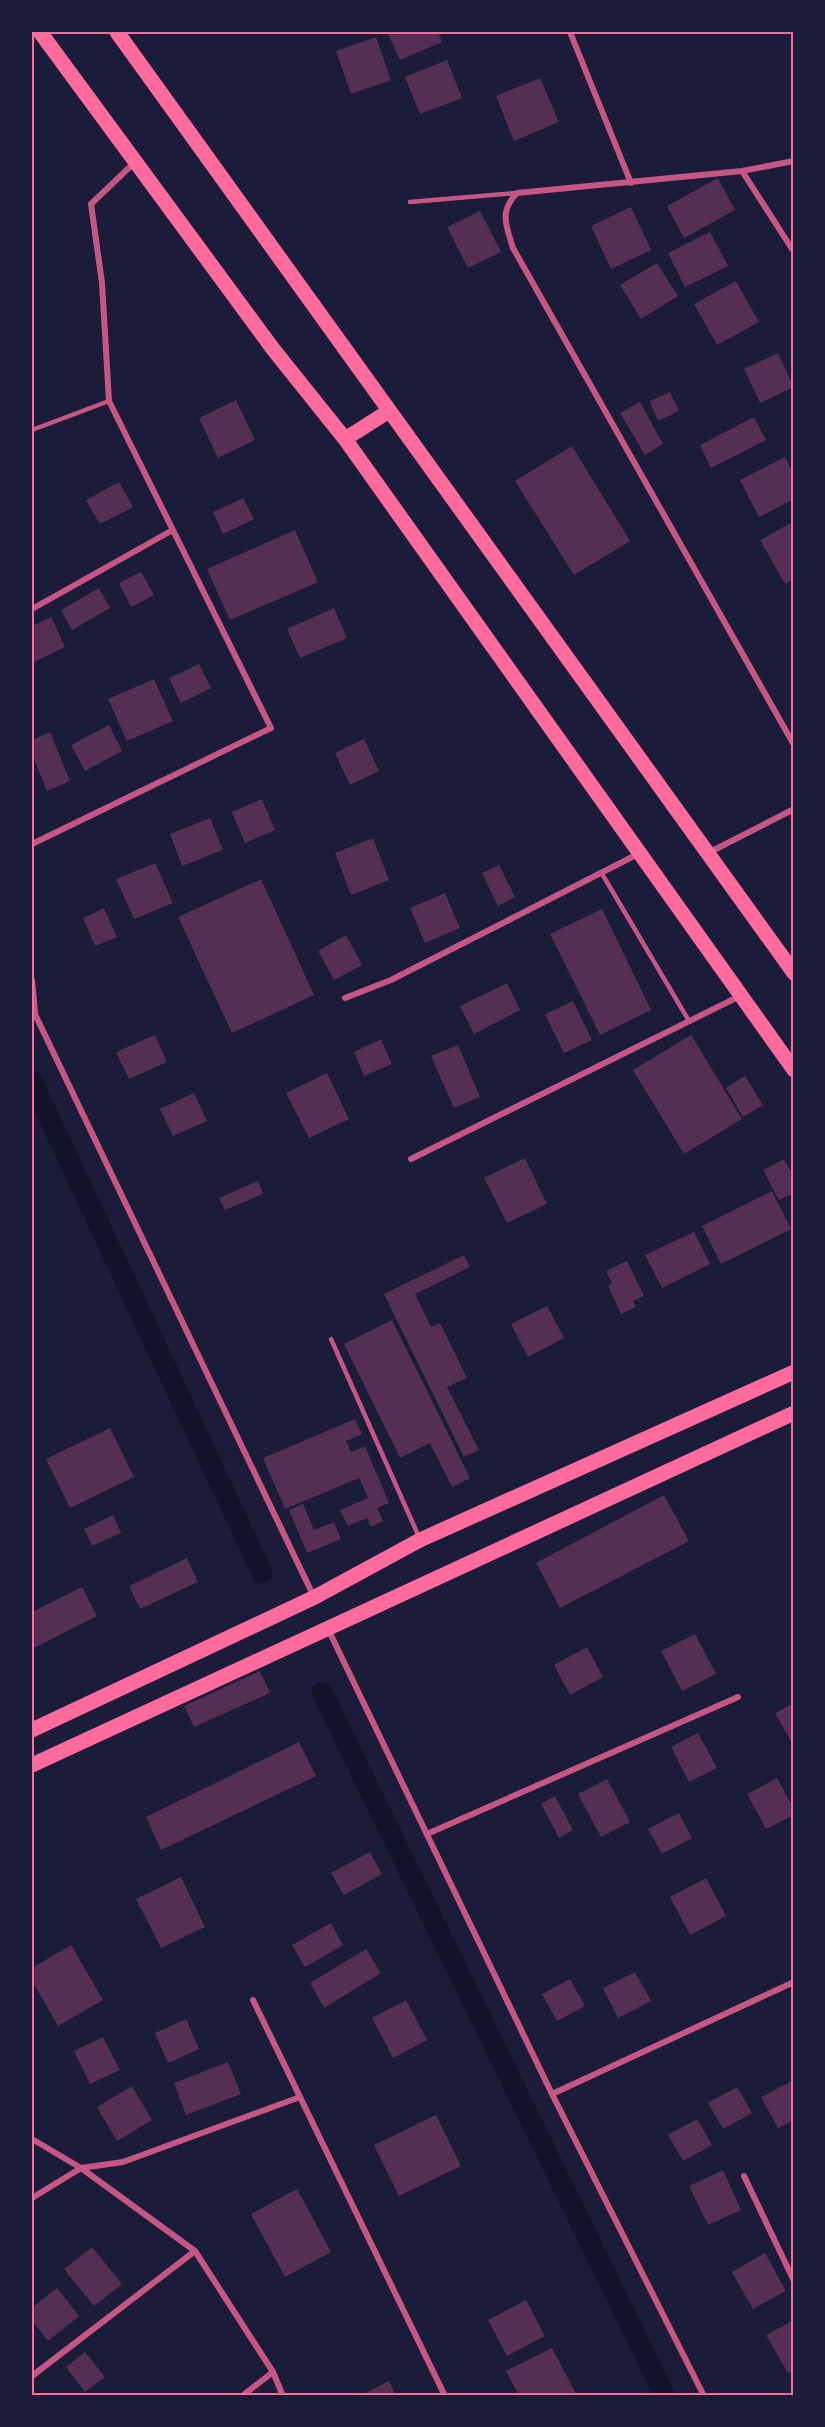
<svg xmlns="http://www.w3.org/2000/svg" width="825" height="2427" font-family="Ubuntu,sans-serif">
  <rect width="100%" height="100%" fill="#1b1b3a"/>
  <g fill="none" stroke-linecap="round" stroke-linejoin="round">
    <path stroke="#12122b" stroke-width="21" d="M32,1081l230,492
      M322,1692l343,704"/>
  </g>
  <path fill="#542f53" d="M387,32h51l4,10 -42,18z
    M376,37l15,43 -40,14 -15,-43z
    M447,60l15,38 -42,16 -15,-37z
    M540,78l19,44 -45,19 -18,-45z
    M718,178l17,32 -51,28 -17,-32z
    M631,207l20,43 -40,19 -20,-43z
    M480,211l21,41 -33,16 -21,-41z
    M710,232l18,34 -43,21 -17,-34z
    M657,263l21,33 -37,23 -21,-34z
    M736,281l23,41 -42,23 -23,-41z
    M778,353l16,34 -34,16 -16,-34z
    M670,392l9,19 -21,10 -8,-20z
    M236,400l19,40 -37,18 -19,-40z
    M640,402l23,42 -18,11 -25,-42z
    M754,417l12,23 -55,28 -11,-23z
    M572,446l58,95 -56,34 -59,-94z
    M785,457l9,17v25l-35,18 -19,-37z
    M119,482l14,25 -33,17 -14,-24z
    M243,498l11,21 -31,15 -10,-22z
    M794,521v58l-9,5 -25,-44z
    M295,530l23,52 -88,38 -23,-51z
    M141,572l13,23 -23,12 -12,-24z
    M99,588l11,20 -38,22 -11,-20z
    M334,608l13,30 -47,20 -13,-29z
    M51,617l14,30 -31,15 -2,-36z
    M199,664l12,24 -30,15 -12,-25z
    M154,679l19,42 -46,20 -19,-42z
    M109,725l13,26 -37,20 -14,-26z
    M50,732l20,49 -23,10 -15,-37v-14z
    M364,739l15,32 -29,14 -15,-32z
    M262,799l13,31 -30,13 -13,-31z
    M210,818l13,32 -41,16 -12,-32z
    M373,838l16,42 -38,15 -16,-42z
    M155,863l18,40 -39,16 -18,-40z
    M499,865l16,32 -17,9 -16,-33z
    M261,879l53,116 -82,38 -54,-116z
    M445,893l15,35 -35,15 -15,-35z
    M104,908l13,29 -22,9 -12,-28z
    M602,909l49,101 -51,25 -50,-101z
    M346,935l16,30 -28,15 -16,-29z
    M507,983l13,27 -46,24 -14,-28z
    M573,1001l19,39 -28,13 -19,-39z
    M155,1035l12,27 -38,17 -13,-27z
    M691,1035l51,84 -58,35 -51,-84z
    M381,1039l11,25 -28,12 -10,-24z
    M458,1045l22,52 -26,11 -23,-52z
    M327,1073l22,46 -40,19 -23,-45z
    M745,1076l18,29 -20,12 -17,-29z
    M194,1093l13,28 -34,15 -13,-27z
    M525,1158l22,46 -40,19 -23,-45z
    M784,1159l10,18v16l-15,7 -16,-30z
    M258,1181l5,13 -38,16 -6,-12z
    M772,1191l19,38 -70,35 -19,-38z
    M694,1232l16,32 -48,24 -17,-33z
    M464,1255l6,12 -55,27 16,33 9,-4 27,55 -20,9 32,63 -15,7 -80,-163z
    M627,1261l17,35 -11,5 3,6 -15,7 -13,-28 4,-2 -6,-13z
    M547,1306l17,32 -36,19 -17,-33z
    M392,1320l78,158 -18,9 -22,-44 -30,15 -56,-114z
    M355,1419l7,15 -16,7 5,11 14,-6 24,57 -12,5 6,13 -12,6 -4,-9 -19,8 -8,-16 28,-12 -9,-20 -74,31 -22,-51z
    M110,1428l24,49 -64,31 -24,-49z
    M664,1495l25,46 -129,67 -24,-45z
    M303,1504l11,26 20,-8 7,17 -34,14 -18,-43z
    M113,1515l8,18 -29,13 -8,-17z
    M187,1558l11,24 -58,27 -11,-23z
    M82,1587l15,29 -65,33v-37z
    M695,1634l21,40 -34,17 -21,-40z
    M587,1647l16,30 -33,18 -16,-30z
    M260,1671l10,22 -76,34 -10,-21z
    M794,1703v44l-19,-34z
    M698,1733l19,35 -28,14 -18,-35z
    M299,1742l17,34 -155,74 -15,-33z
    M777,1778l17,31v6l-28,14 -19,-35z
    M607,1779l23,43 -29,15 -23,-43z
    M555,1796l18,34 -14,8 -18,-34z
    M679,1813l13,25 -30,16 -14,-25z
    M370,1852l12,22 -38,21 -13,-22z
    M181,1877l24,50 -44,21 -25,-49z
    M706,1878l20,38 -36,19 -20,-38z
    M331,1923l12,22 -38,22 -13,-22z
    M71,1945l32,55 -45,26 -26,-45v-13z
    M366,1949l15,24 -57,35 -14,-25z
    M635,1972l16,29 -33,17 -15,-30z
    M570,1979l15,27 -28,15 -15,-27z
    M406,2000l21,40 -34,18 -21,-40z
    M186,2019l13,30 -31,14 -13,-30z
    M103,2037l17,33 -30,14 -16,-33z
    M228,2062l13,32 -55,21 -12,-32z
    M794,2080v40l-16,8 -17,-31z
    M132,2086l20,34 -35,21 -20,-34z
    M737,2087l15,26 -29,16 -15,-26z
    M436,2115l25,51 -62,30 -25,-51z
    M697,2119l15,26 -29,16 -15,-26z
    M723,2170l18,40 -33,15 -19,-39z
    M297,2189l34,63 -46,25 -34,-63z
    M92,2247l30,37 -28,22 -30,-37z
    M765,2253l21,38 -33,18 -21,-37z
    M57,2288l22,28 -31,25 -16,-21v-12z
    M526,2300l19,36 -38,20 -19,-36z
    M794,2320v50l-6,3 -22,-38z
    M552,2348l25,48h-58l-13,-25z
    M85,2352l20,25 -20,15 -19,-25z
    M389,2381l7,15h-36z"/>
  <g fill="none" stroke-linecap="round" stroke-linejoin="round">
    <path stroke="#c65784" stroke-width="4.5" d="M410,202l107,-9
      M32,430l77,-29
      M601,872l88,149
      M331,1339l88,198"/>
    <path stroke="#c65784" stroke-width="6" d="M570,32l61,151
      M794,161l-52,10 -225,22c-18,18 -11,33 -4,55l281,497
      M742,171l52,81
      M32,609l139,-78
      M32,844l239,-116 -162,-327 -7,-118 -11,-79 43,-41
      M710,852l84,-43
      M32,980l3,31
      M345,998l46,-18 247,-126
      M32,1008l282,589
      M411,1159l329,-163
      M328,1629l224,465 152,302
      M427,1834l311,-137
      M253,2000l192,396
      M552,2094l242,-112
      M32,2139l49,29 114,83 78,121 10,24
      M744,2176l50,105
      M32,2198l49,-30 42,-6 177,-65
      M32,2376l163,-125
      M242,2396l31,-24"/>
    <path stroke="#ff6b9d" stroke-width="15" d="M40,32l233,317 72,90 449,631
      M117,32l677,941
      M345,439l44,-28
      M32,1730l283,-133 105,-57 374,-168
      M32,1765l762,-352"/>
  </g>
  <rect width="825" height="2427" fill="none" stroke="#1b1b3a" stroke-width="66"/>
  <rect x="33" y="33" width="759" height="2361" fill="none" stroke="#ff6b9d" stroke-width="2"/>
</svg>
